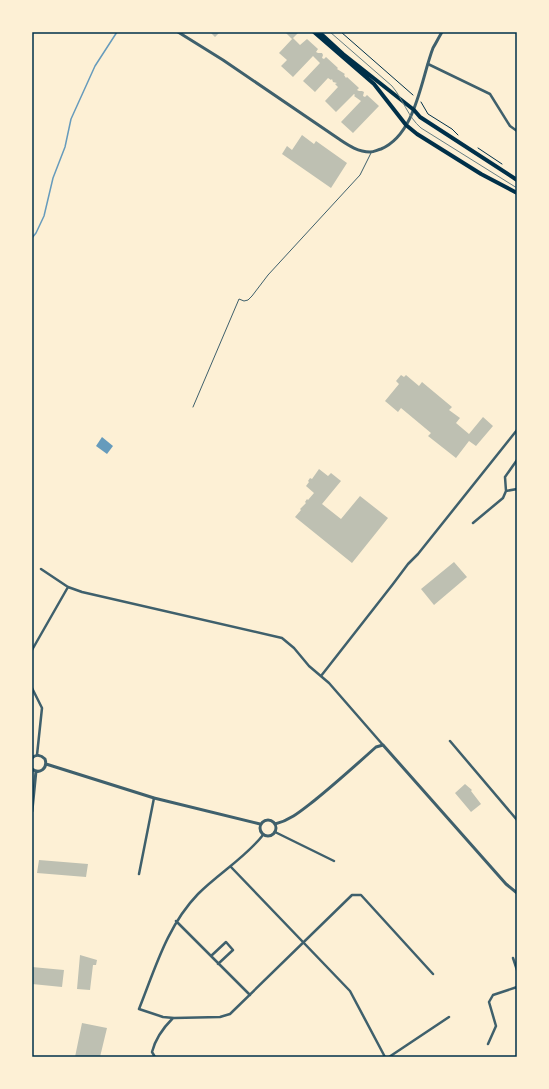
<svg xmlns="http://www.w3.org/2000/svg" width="549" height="1089" font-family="Jost,sans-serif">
  <rect width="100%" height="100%" fill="#fdf0d5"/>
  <path fill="#669bbc" d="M102,437l11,9 -6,8 -11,-8z"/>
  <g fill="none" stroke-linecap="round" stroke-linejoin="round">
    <path stroke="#669bbc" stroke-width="1.5" d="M32,238l4,-5 8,-17 9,-38 12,-31 6,-28 24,-53 22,-34"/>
  </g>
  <path fill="#bec0b2" d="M210,32h10l-5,5z
    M285,32h14l-7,7z
    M293,38l7,7 7,-6 11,10 -2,3 2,1h4l1,2 -1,3 2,1 2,-2 12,11 -1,1 8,5 -1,1 2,3 1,-1 12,11 -2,2 2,1h3l2,1 -1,4 2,1 2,-2 12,11 -26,27 -12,-11 20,-21 -7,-5 1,-1 -1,-1 -18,18 -11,-11 13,-14 -3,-3 2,-1 -4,-1 -1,-3 -1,1 -3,-2 -13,14 -12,-11 17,-18 -7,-7 -20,21 -12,-11 6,-6 -8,-7z
    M302,135l12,9 2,-3 31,22 -16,25 -49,-34 5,-8 5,4z
    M401,375l3,2 2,-2 13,11 3,-4 30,25 -3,3 11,8 -4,5 13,11 14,-17 10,9 -17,20 -7,-5 -13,17 -28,-22 3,-3 -30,-25 -3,4 -13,-11 14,-17 -3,-3z
    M319,469l9,7 3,-3 10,8 -19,23 19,15 19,-23 28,22 -36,45 -57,-46 6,-7 -1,-1 6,-6 -1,-1 2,-3 1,1 6,-7 -8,-7 3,-4 -1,-1 2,-3 2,1z
    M454,562l13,15 -33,28 -13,-16z
    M465,784l7,6 -1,1 10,13 -10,8 -16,-19z
    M39,860l49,4 -2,13 -49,-4z
    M80,955l17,5 -1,5h-3l-3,25 -13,-1z
    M32,967l32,3 -2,17 -30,-3z
    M82,1023l25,5 -7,29h-25z"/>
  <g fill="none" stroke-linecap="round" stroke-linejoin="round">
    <path stroke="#003049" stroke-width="1" d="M341,32l72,63
      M421,102l7,12 24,15 6,6
      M478,148l24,16"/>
    <path stroke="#3f606c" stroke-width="1" d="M193,407l46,-108 5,2 4,-1 4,-4 16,-21 92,-100 11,-22"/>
    <path stroke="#3f606c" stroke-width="2.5" d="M428,64l62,30 20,32 7,5
      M506,491l11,-2
      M473,523l30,-25 3,-7 -1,-14 12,-17
      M41,569l27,18 14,5 200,46 12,10 15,18 20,17 54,62
      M32,650l36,-63
      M321,676l72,-92 15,-20 10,-10 99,-124
      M32,688l10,20 -5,47
      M450,741l67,79
      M275,832l59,29
      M263,835c-18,23 -44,38 -65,59 -31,32 -43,75 -59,115l24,8 11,1 46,-1 10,-3 122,-119h9l72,79
      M231,867l119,124 35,66
      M139,874l15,-76
      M176,921l74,74
      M211,956l15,-14 7,8 -15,14
      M513,958l4,12
      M488,1044l8,-18 -7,-24 4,-7 24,-8
      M155,1057l-3,-5c3,-12 12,-25 21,-34
      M389,1057l60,-40"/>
    <path stroke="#3f606c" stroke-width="3" d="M178,32l45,28 116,79c9,6 19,13 31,13 4,0 7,-2 11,-3 35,-15 40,-70 52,-101 3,-5 6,-11 9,-16
      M32,758c4,-4 9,-3 13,1 3,9 -5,16 -13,10
      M46,764l108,34 106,26
      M32,811l4,-40
      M260 828a8 8 0 1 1 16 0a8 8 0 1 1-16 0Z
      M275,824c16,-4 27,-14 40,-24 21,-17 41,-35 61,-53l7,-2 123,139 11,9"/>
    <path stroke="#003049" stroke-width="4" d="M314,32l60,52 32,41 11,9 64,40 36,19
      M319,32l24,22 71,56 6,7 97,63"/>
    <path stroke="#657d81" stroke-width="1" d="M330,32l62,54c11,13 16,31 29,42l96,60"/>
  </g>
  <rect width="549" height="1089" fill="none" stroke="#fdf0d5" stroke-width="66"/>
  <rect x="33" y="33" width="483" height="1023" fill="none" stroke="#003049" stroke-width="1.5"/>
</svg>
